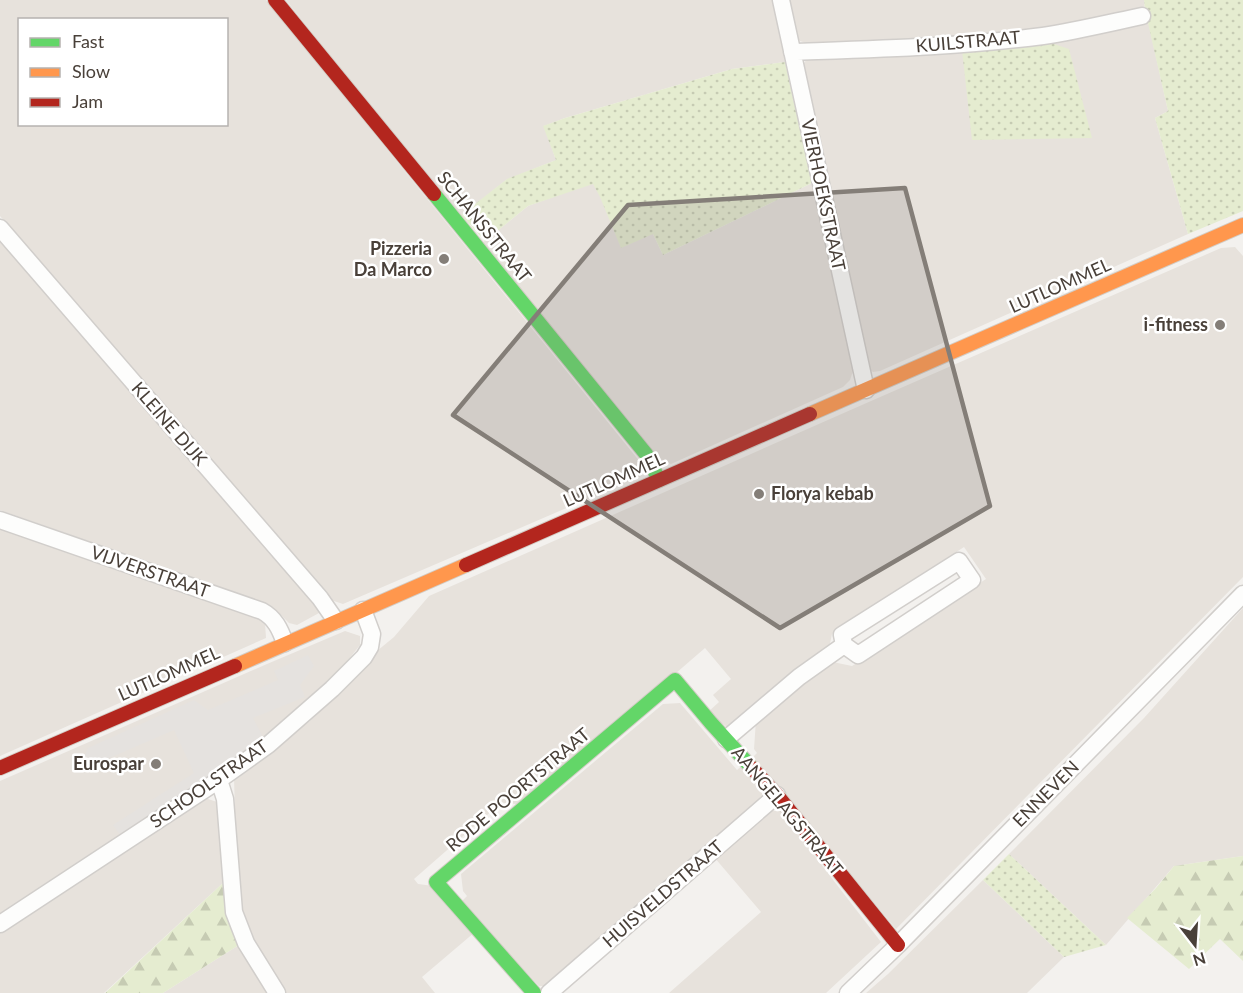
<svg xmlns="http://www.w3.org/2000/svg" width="1243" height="993" font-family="Lato,sans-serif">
  <defs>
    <pattern id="grass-dots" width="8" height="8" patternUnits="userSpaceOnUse" patternTransform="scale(1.5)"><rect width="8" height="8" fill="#e5ecd0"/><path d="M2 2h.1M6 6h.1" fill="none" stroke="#c6cbb3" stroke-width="1.8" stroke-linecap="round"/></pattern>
    <pattern id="forest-firs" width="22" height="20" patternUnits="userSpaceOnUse" patternTransform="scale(1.5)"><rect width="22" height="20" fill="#e5ecd0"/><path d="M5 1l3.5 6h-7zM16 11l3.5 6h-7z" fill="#c6cbb3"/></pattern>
  </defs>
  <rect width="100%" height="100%" fill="#f3f1ee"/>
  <path fill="#e7e2dc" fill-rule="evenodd" d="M0,0h266l379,468 -4,8 -298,128 -12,-4 -142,-162 -189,-222zM20,20h206v104h-206z
    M286,0h488l9,40 2,22 -53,7 -167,49 -21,8 12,34 -50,20 -46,37z
    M788,0h356l1,10 -98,19 -84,8 -154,7 -9,-3 -4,-4z
    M1148,21l20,90 -13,7 33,116 -308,137 -7,1 -6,-4 -65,-302 5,-7 244,-18z
    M594,182l59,52 10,21 149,-72 40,176 1,12 -3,9 -7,7 -172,77 -9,-4 -12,-11 -169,-205 47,-38z
    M0,237l318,370 1,6 -22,12 -8,-2 -12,-12 -16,-9 -261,-92z
    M1235,247l8,9v321l-347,352 -143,-172 4,-4 -3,-4 2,-29 72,-59 24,5 134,-87 -22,-32 -132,87 -3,14 -99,81 -23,-16 12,-11 -6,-7 18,-16 -26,-31 -185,160 -4,-4 -12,-1 -2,-1 -88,77 4,5 15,2 42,46 -53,45 13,16h-149l-34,-54 -10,-30 -5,-28 -3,-103 76,-57 49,-48 18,-22 17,-14 35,-41 442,-195 350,-153z
    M0,527l252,86 13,10 1,15 -266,118z
    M1243,608v248l-69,10 -68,79 -97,-91 135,-136z
    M345,631l15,5v9l-22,28 -76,68 -74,52 -188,122v-134l267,-117z
    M680,703l57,67 8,-7 19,29 -1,5 -218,189h-6l-78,-84 6,-6 -4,-5 -2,-17 202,-170z
    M205,798l12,4 7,80 -120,111h-104v-62z
    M770,811h10l101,131 -55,51h-157l92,-81 -47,-55z
    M983,880l81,77 -37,36h-161l22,-19z
    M239,945l29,48h-105z"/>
  <path fill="url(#grass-dots)" d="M1144,0h99v211l-55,23 -33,-116 13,-7 -23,-101z
    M1048,42l21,7 23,89 -120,2 -10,-90z
    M785,62l27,121 -149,72 -10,-21 -32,14 -21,-51 -7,-13 -65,22 -43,35 -24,-26 46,-36 49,-19 -13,-34 22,-8 167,-49z
    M1009,854l97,91 -42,12 -81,-77z"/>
  <path fill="url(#forest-firs)" d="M1243,856v105l-23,-22 -31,30 -62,-51 29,-30 18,-22z
    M224,882v24l15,39 -76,48h-58z"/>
  <path fill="#e5e2df" d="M308,655l6,11 -14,19 5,12 -52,21 9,17 -43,36 -98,65 -8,-11 81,-52 -20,-43 -90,39 -2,-8 6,-13 106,-48 14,10 70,-30 -4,-9z"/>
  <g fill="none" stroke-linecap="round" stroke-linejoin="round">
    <defs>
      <path id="street" d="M781,0l85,390
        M792,52c84,-3 168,-5 251,-16 33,-5 66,-13 99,-20
        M0,228l320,370 16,23
        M0,520l262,91c13,7 18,18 23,32
        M726,739l73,-62 45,-32 14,10 114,-75 -13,-19 -117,74 2,10
        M219,780l6,19 9,113 12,31 31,50
        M0,924l219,-144 49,-35 64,-56 32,-32 6,-10 2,-13 -9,-24
        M549,993l228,-198
        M848,993l50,-48 345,-351"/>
      <path id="fast" d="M434,194l212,260 13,26
        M534,993l-98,-111 239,-202 36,43 40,44"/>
      <path id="slow" d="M810,414l433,-189
        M235,666l231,-101"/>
      <path id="jam" d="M275,0l159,194
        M466,565l344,-151
        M751,767l26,28 121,150
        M0,768l235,-102"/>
    </defs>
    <use href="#street" stroke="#d1cecb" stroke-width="19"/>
    <use href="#fast" stroke="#d3cdc6" stroke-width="16"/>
    <use href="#slow" stroke="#d3cdc6" stroke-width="16"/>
    <use href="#jam" stroke="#d3cdc6" stroke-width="16"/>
    <use href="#street" stroke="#fdfdfc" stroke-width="16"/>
    <use href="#fast" stroke="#63d668" stroke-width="14"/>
    <use href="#slow" stroke="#ff974d" stroke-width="14"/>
    <use href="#jam" stroke="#b3261e" stroke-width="14"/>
  </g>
  <path fill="#847e78" fill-opacity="0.2" stroke="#847e78" stroke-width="4.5" stroke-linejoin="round" d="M905,188l85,318 -210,122 -327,-213 175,-210z"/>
  <g fill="#847e78" stroke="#fff" stroke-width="2">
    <circle cx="444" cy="259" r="6"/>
    <circle cx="1220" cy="325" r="6"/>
    <circle cx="759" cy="494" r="6"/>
    <circle cx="156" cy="764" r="6"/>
  </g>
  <g text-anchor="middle" stroke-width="5" stroke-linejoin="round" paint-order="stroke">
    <g font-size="18" fill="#494039" stroke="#fff">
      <text transform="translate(968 42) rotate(-5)" y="6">KUILSTRAAT</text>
      <text transform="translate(823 195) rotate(78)" y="6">VIERHOEKSTRAAT</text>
      <text transform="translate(484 227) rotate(51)" y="6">SCHANSSTRAAT</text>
      <text transform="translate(1060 286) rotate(-24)" y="6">LUTLOMMEL</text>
      <text transform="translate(169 424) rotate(49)" y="6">KLEINE DIJK</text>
      <text transform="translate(614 480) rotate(-24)" y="6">LUTLOMMEL</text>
      <text transform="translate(150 572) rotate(19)" y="6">VIJVERSTRAAT</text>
      <text transform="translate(169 674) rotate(-24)" y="6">LUTLOMMEL</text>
      <text transform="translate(209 784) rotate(-35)" y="6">SCHOOLSTRAAT</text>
      <text transform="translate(518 790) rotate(-40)" y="6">RODE POORTSTRAAT</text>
      <text transform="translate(1046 794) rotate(-45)" y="6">ENNEVEN</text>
      <text transform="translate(787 811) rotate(50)" y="6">AANGELAGSTRAAT</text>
      <text transform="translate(663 894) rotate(-41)" y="6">HUISVELDSTRAAT</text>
    </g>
    <g font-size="18" font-weight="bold" fill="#494039" stroke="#fff" text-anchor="end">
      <text x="432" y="255">Pizzeria<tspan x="432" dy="21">Da Marco</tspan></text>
      <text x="1208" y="331">i-fitness</text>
      <text x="771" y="500" text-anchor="start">Florya kebab</text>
      <text x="144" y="770">Eurospar</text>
    </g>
  </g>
  <rect x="18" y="18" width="210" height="108" fill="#ffffff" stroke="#b6b3b0" stroke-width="1.5"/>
  <rect x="30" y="38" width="30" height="9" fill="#63d668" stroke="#b6b3b0" stroke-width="1.5"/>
  <text x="72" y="48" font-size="18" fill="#494039">Fast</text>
  <rect x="30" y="68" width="30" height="9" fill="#ff974d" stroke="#b6b3b0" stroke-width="1.5"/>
  <text x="72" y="78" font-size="18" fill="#494039">Slow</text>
  <rect x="30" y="98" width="30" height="9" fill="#b3261e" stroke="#b6b3b0" stroke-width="1.5"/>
  <text x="72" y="108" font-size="18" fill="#494039">Jam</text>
  <g transform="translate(1195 945) rotate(163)" stroke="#ffffff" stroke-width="4.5" paint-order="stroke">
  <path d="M0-4.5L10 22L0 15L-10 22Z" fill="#494039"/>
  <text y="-9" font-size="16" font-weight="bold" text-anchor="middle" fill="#494039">N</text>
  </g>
</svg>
